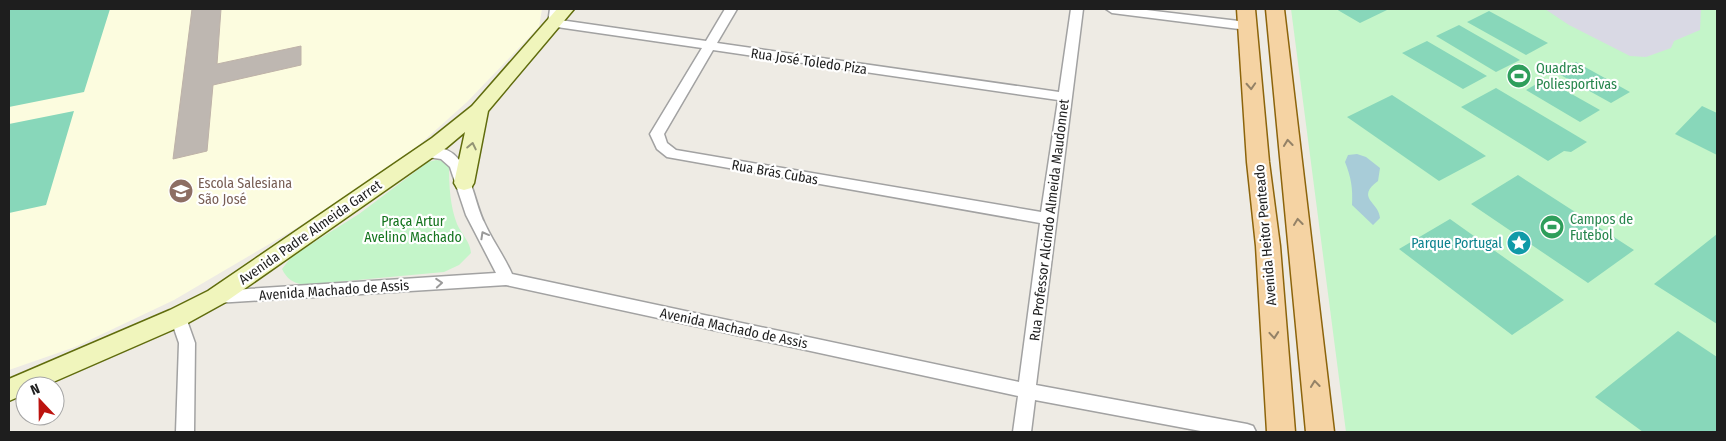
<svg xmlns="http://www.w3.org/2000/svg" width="1726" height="441" font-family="'Fira Sans Condensed',sans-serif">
  <rect width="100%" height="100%" fill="#eeebe4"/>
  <path fill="#fcfcdf" d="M9,9h533l-3,18 -72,75 -58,52 -114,75 -121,71 -99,47 -66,23z"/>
  <path fill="#c4f5c9" d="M1291,9h426v423h-371z
    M436,160l9,1 4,4c0,20 1,41 8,59 5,11 13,17 14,29l-12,12 -15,7 -141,13c-11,-3 -16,-6 -21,-16l10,-13 67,-42 69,-52z"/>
  <path fill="#88d7ba" d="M9,9h101l-26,83 -75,15z
    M1336,9h48l3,1 -27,13z
    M1489,11l59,32 -22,12 -59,-33z
    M1459,25l61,35 -24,12 -60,-36z
    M1427,41l60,35 -24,13 -61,-36z
    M1576,62l54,30 -19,11 -54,-30z
    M1545,79l55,31 -20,12 -54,-32z
    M1496,88l91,54 -16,10 -7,-1 -16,10 -87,-54z
    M1392,95l94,61 -47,25 -92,-64z
    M1702,106l15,7v42l-42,-21z
    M74,111l-28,94 -37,8v-89z
    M1518,175l116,75 -46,33 -117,-79z
    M1450,219l114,81 -52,35 -113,-86z
    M1717,234v90l-63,-40z
    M1678,331l39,26v75h-74l-48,-35z"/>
  <path fill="#d9d9e4" d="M1545,9h156l-1,21 -26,11 -3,7 -25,9 -16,-1 -61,-31z"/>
  <path fill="#a8ccd8" d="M1357,154l9,3 14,11 -2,13c-23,17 1,21 2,37l-7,7 -21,-20c1,-17 -1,-28 -7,-43l3,-7z"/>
  <path fill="#beb7b1" stroke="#beb2a8" d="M192,9h29l-4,55 84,-18v19l-88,20 -6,66 -34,8z"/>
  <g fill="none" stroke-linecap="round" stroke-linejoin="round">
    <defs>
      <path id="street" d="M550,9h12l-2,11 146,21 19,-32h12l-20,34 342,49 12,-83h12l-47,376 211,39 6,2 3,6h-50l-171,-32 -4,32h-18l5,-36 -512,-111 -290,18 -6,-2 -2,-4 2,-4 6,-2 280,-18 -30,-58 -16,-48 -9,-8 -20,-3 -2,-3 2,-3c48,-14 49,43 63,72 8,18 20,34 28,52l507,108 21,-159 -373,-66 -10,-8 -7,-15 52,-86 -152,-22 -2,-3zM713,50l345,50 -17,112 -365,-62 -9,-7 -3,-9z
        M1106,9h32l109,13 6,4 -6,4 -135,-17z
        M178,310l6,2 11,31 -1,89h-18l3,-89 -9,-26 2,-5z"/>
      <path id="secondary" d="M557,9h17l-86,102 -14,72 -3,5 -7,2 -7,-2 -3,-5 11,-51 -19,16 -222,155 -38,21 -142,62h-19v8l-16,7v-22l161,-69 38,-19 224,-153 40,-32z"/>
      <path id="primary" d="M1237,9h18l14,153 11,84 15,186h-28l-11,-186 -9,-84z
        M1266,9h18l50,423h-28z"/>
    </defs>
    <use href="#street" stroke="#a2a2a2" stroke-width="3"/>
    <use href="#secondary" stroke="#606c0d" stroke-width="3"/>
    <use href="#primary" stroke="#8c640b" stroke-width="3"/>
    <use href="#street" fill="#fff" fill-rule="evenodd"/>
    <use href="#secondary" fill="#f0f5bc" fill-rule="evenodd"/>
    <use href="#primary" fill="#f5d3a3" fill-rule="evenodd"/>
  </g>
  <defs><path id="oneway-chevron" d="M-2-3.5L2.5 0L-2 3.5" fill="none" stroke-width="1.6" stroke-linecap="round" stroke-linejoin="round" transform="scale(1.25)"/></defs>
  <g stroke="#948267">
    <use href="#oneway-chevron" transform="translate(1251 86) rotate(87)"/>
    <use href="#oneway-chevron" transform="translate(1288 143) rotate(-96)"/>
    <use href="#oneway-chevron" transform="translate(1298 222) rotate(-97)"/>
    <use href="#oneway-chevron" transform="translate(1274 335) rotate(85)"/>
    <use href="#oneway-chevron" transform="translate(1315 384) rotate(-96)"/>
  </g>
  <use stroke="#929475" href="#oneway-chevron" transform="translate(472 146) rotate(-78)"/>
  <g stroke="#9a9a9a">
    <use href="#oneway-chevron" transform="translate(484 235) rotate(-119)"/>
    <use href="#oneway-chevron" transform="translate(439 283) rotate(-4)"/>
  </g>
  <defs>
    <symbol id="stadium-disc" viewBox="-11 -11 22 22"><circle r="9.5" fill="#2e9e5b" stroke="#fff"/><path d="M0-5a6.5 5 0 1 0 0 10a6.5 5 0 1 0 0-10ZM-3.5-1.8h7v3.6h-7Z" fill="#fff"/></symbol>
    <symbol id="school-disc" viewBox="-11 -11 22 22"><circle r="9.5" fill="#8d6e63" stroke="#fff"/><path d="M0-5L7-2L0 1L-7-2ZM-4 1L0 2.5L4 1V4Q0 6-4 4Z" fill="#fff"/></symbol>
    <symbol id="sight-disc" viewBox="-11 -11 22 22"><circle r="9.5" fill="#0f9aa8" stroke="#fff"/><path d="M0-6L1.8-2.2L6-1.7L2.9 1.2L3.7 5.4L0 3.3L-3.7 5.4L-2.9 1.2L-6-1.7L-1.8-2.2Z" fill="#fff"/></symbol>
  </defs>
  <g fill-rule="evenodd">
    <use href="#stadium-disc" x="1505" y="62" width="28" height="28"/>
    <use href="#school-disc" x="167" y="177" width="28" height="28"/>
    <use href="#stadium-disc" x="1538" y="213" width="28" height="28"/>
    <use href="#sight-disc" x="1505" y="229" width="28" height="28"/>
  </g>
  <g text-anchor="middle" stroke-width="4.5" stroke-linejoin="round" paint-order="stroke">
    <g font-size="14" fill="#1e1e1e" stroke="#fff">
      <text transform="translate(809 61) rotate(8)" y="5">Rua José Toledo Piza</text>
      <text transform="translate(775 172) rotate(10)" y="5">Rua Brás Cubas</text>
      <text transform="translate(1049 220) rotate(-83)" y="5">Rua Professor Alcindo Almeida Maudonnet</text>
      <text transform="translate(310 232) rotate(-35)" y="5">Avenida Padre Almeida Garret</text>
      <text transform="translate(1265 235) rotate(-95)" y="5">Avenida Heitor Penteado</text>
      <text transform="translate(334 290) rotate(-4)" y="5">Avenida Machado de Assis</text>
      <text transform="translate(734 328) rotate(12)" y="5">Avenida Machado de Assis</text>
    </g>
    <g font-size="14" fill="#27864d" stroke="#fff" text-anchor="start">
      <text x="1536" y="73">Quadras<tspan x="1536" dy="16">Poliesportivas</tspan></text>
      <text x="1570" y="224">Campos de<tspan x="1570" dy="16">Futebol</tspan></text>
    </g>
    <g font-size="14" fill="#785e54" stroke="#fff" text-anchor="start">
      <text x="198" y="188">Escola Salesiana<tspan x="198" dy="16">São José</tspan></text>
    </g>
    <g font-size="14" fill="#14741e" stroke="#fff">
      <text x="413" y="226">Praça Artur<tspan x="413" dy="16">Avelino Machado</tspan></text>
    </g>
    <g font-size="14" fill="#0d838f" stroke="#fff" text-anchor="end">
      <text x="1502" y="248">Parque Portugal</text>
    </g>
  </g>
  <rect width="1726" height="441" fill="none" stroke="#1e1e1e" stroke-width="20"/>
  <g transform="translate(40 401) rotate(338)"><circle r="24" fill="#ffffff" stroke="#a5a5a5"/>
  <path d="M0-4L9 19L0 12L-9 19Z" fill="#bc130f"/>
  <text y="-8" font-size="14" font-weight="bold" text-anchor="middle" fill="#1e1e1e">N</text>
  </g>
</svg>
